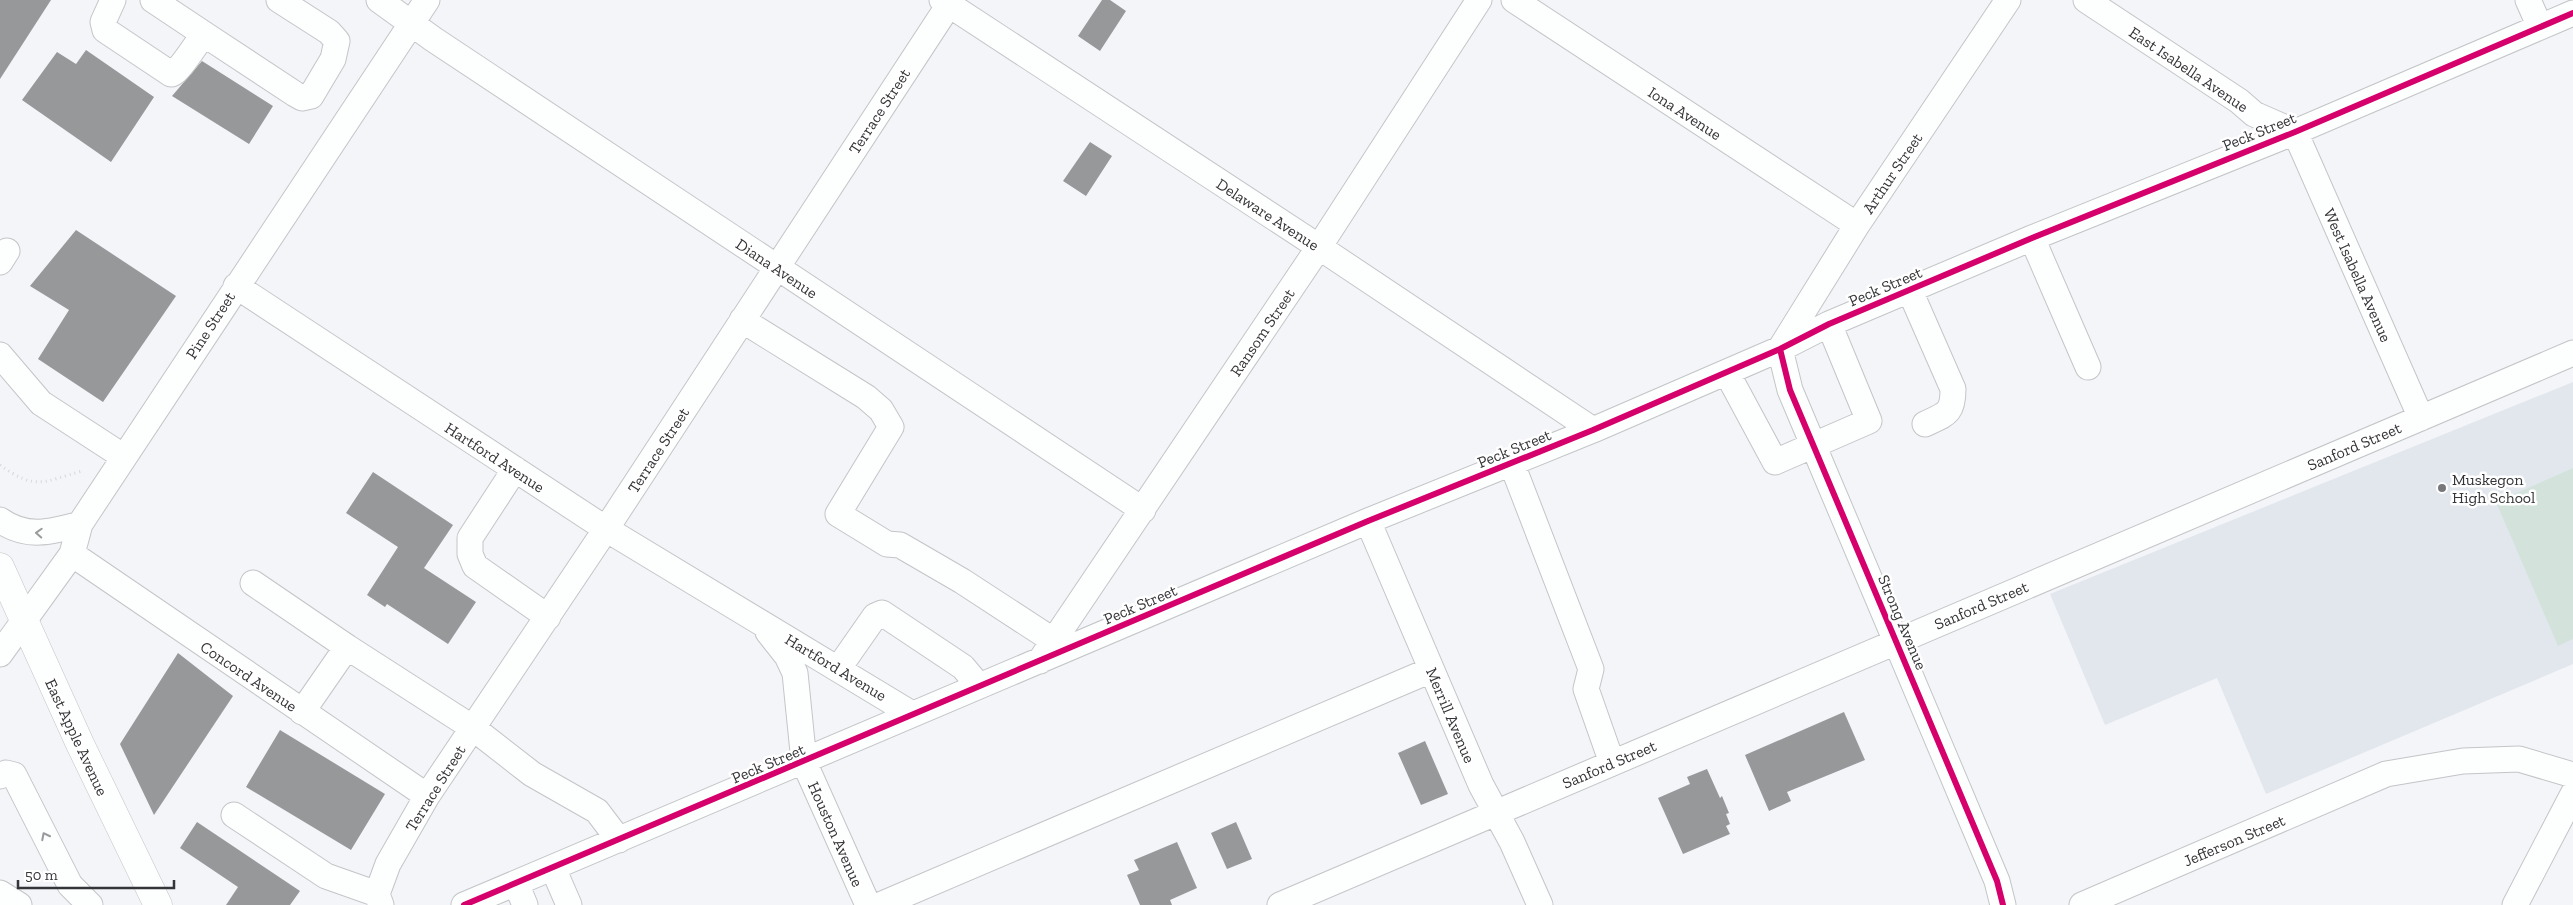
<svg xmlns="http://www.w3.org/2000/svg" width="2573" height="905" font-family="'Zilla Slab',serif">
  <rect width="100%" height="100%" fill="#f3f5f8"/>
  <path fill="#e2e7ee" d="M2573,382v282l-307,130 -49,-116 -112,47 -55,-131z"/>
  <path fill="#d3e3db" d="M2573,468v171l-15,7 -62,-144z"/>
  <path fill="#96989a" d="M0,0h51l-51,79z
    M1102,0h8l16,11 -26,40 -22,-15z
    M86,50l68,47 -43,65 -89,-62 35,-48 19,12z
    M202,61l71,45 -24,38 -77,-48z
    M1090,142l22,14 -26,40 -23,-15z
    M76,230l100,66 -73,106 -65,-43 31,-49 -39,-24z
    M373,472l80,53 -29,43 52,34 -28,42 -61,-40 -2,3 -18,-12 31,-48 -52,-34z
    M178,653l55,43 -79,119 -34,-71z
    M1844,712l21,48 -78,32 4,9 -22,10 -24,-56z
    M280,730l105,64 -34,56 -105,-63z
    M1425,741l23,53 -27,11 -23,-52z
    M1707,769l13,29 2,-2 7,17 -3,1 4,10 -4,2 4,8 -47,20 -25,-56 32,-14 -3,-7z
    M197,822l103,69 -10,14h-64l12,-18 -58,-39z
    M1236,822l16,37 -25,10 -16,-36z
    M1177,842l20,46 -27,12 2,5h-32l-13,-30 12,-5 -5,-10z"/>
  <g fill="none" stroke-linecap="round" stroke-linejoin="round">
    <defs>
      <path id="minor" d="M113,0l-10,22 2,8 66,44c7,0 27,-33 33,-40l91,60 7,4 9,-2 22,-37 4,-18 -8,-9 -50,-32
        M153,0l51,34
        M379,0l54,39 710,471
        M942,0l377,247 274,183
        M1514,0l343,225
        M2086,0l153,101 15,13 41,18 126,286
        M2528,0l12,27
        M2032,238l56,129
        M0,262l7,-11
        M236,286l370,243 306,185
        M1910,291l43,98c0,25 -7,25 -28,35
        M742,320l124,77 15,13 10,17 -53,87 49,30 13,1 62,36 92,60
        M0,355l41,48 83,54
        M1727,373l48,89 94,-41 -40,-97
        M1512,464l79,205 -5,20 26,74
        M515,469l-45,69v16l5,12 73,51
        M0,520c26,19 52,12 80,4
        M1368,521l113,264 31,57 28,63
        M72,554l355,242
        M253,583l94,64
        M768,632l19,24 8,17 9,89 64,143
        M0,654l72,-100 8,-30 347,-524
        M1040,661l279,-414 160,-247
        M838,669l37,-53 7,-3 81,54 16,19
        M302,712l45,-65 126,81 59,46 65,37 22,29
        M0,776l6,-3 8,2 56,110 20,20
        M234,815l92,61 51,18
        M553,868l16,37
        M516,883l9,22
        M0,893l19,12
        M381,905l-4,-11 11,-30 39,-68 179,-267 346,-529
        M464,905l904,-384 225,-91 187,-81 49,-25 203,-86 263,-106 278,-119
        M880,905l551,-235
        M1280,905l1293,-552
        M2003,905l-6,-24 -207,-491 -10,-41 77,-124 151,-225
        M2082,905l304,-131 77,-13 56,-2 54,16
        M2515,905l58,-111"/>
      <path id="major" d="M0,567l80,177 78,161"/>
    </defs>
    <use href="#minor" stroke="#c3c5c7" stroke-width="27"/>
    <use href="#major" stroke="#c3c5c7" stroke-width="29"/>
    <path stroke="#d7d7d9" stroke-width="3" stroke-dasharray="1 4" stroke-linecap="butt" d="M0,465c36,26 43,17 82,6"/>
    <use href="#minor" stroke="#fdfefe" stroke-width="25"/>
    <use href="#major" stroke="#fdfefe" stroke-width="28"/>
    <defs>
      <path id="cycleway" d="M1780,349l10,41 207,491 6,24
        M464,905l904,-384 225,-91 187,-81 49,-25 203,-86 263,-106 278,-119"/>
    </defs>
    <use href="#cycleway" stroke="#fff" stroke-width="9"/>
    <use href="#cycleway" stroke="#d6006c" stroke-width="6"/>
  </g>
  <defs><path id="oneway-chevron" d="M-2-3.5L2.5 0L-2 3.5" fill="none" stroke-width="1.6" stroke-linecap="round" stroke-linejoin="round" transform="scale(1.25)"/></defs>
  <g stroke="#989a9b">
    <use href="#oneway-chevron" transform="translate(39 533) rotate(-177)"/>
    <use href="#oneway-chevron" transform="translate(45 836) rotate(-117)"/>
  </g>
  <circle fill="#77787b" stroke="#fff" stroke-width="2" cx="2442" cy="488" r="5"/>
  <g text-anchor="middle" stroke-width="5" stroke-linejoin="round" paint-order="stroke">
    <g font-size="16" fill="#343538" stroke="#fff">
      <text transform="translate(2189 69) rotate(34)" y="6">East Isabella Avenue</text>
      <text transform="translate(879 111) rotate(-57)" y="6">Terrace Street</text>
      <text transform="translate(1685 113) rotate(33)" y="6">Iona Avenue</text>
      <text transform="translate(2259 131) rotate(-22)" y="6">Peck Street</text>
      <text transform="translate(1892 173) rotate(-56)" y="6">Arthur Street</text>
      <text transform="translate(1268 214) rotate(33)" y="6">Delaware Avenue</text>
      <text transform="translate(777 268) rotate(34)" y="6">Diana Avenue</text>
      <text transform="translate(2358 275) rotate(66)" y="6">West Isabella Avenue</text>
      <text transform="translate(1885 286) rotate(-23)" y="6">Peck Street</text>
      <text transform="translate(210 325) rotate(-57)" y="6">Pine Street</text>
      <text transform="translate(1262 332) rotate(-56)" y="6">Ransom Street</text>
      <text transform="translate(2354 446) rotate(-23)" y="6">Sanford Street</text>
      <text transform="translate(1514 448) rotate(-22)" y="6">Peck Street</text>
      <text transform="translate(658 450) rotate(-57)" y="6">Terrace Street</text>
      <text transform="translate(495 457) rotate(33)" y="6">Hartford Avenue</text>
      <text transform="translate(1140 604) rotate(-23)" y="6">Peck Street</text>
      <text transform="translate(1981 605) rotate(-23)" y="6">Sanford Street</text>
      <text transform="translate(1903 622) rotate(67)" y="6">Strong Avenue</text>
      <text transform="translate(836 667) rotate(31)" y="6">Hartford Avenue</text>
      <text transform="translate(249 676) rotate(34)" y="6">Concord Avenue</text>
      <text transform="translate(1451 715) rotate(67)" y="6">Merrill Avenue</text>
      <text transform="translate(77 737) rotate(65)" y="6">East Apple Avenue</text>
      <text transform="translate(768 763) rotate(-23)" y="6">Peck Street</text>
      <text transform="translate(1609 764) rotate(-23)" y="6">Sanford Street</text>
      <text transform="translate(435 788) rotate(-58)" y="6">Terrace Street</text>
      <text transform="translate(836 834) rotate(66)" y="6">Houston Avenue</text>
      <text transform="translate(2234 840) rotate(-23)" y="6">Jefferson Street</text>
    </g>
    <g font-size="16" fill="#343538" stroke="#fff" text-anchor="start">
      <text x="2452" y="485">Muskegon<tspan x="2452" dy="18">High School</tspan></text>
    </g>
  </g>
  <path d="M18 880v8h156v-8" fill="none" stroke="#343538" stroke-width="2.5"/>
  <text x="25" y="880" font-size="15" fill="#343538" stroke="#ffffff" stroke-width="4" paint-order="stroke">50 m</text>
</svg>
